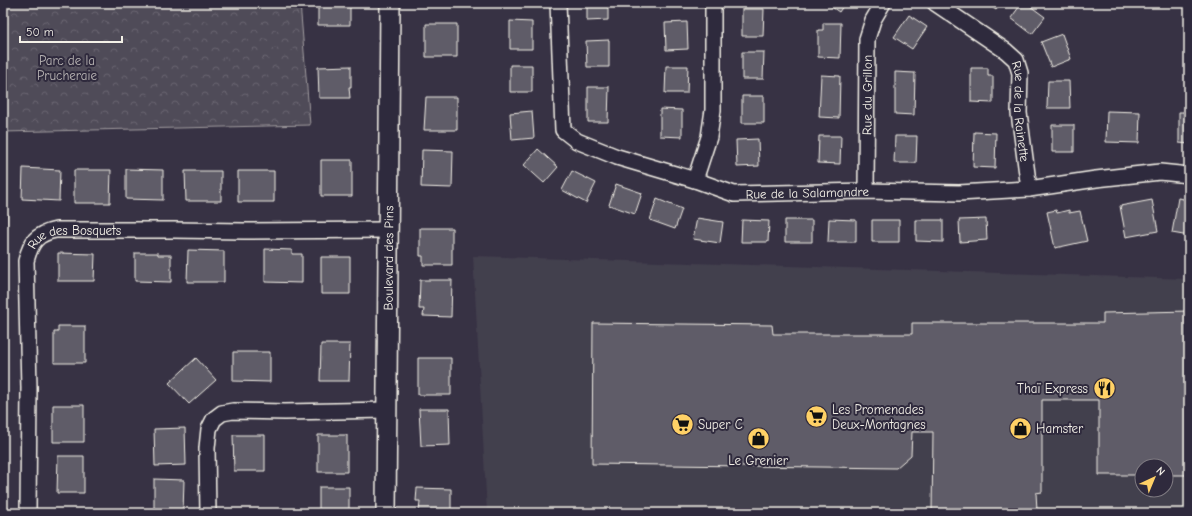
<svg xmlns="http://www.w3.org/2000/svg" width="1192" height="516" font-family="'Comic Neue',sans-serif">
  <defs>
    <pattern id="forest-crowns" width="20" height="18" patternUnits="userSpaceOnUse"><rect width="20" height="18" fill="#504b59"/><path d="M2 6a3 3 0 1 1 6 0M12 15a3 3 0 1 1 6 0" fill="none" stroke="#6a6571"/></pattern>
  </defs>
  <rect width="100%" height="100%" fill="#373244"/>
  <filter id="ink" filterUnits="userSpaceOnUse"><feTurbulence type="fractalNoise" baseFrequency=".025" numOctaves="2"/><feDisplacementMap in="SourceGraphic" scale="8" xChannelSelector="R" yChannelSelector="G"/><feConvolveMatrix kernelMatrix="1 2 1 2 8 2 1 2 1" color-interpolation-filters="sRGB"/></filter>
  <g filter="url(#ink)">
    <path fill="#433f4e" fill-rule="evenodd" d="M473,256l716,23v234h-702zM1142,466h24v24h-24z"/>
    <path fill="url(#forest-crowns)" stroke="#a29ea0" d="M3,3h297l10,122 -307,7z"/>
    <path fill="#5f5c67" stroke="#f4f1e8" d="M318,3h32v22h-32z
      M587,3h21v17l-21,1z
      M666,3h21v3h-21z
      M826,3h19l-6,9z
      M986,3h15l-5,7z
      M1022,3h4l19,14 -13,17 -21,-16z
      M742,9h22l-1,27h-21z
      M909,15l18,12 -15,22 -18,-12z
      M510,21l22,1v27h-22z
      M687,22l1,27 -22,1 -1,-27z
      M823,23h18l-1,35 -22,-1v-27h5z
      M426,24h31v33h-31z
      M1062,34l9,25 -20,8 -10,-25z
      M609,40v27h-22l-1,-26z
      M742,52h22l-1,27h-21z
      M510,65h22v27h-22z
      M351,66v21h-2l1,11h-31l-1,-31z
      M666,66h22l-1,27h-22z
      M971,68h17v8h5v27l-22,-1z
      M895,72l20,1 -1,42 -19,-1z
      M821,75l19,1 -1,42 -20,-1z
      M1048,81h21l1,27h-23z
      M588,87h21l-1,35h-20z
      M742,96h22v27h-22z
      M426,97h31v33h-33z
      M660,109l22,1v27l-22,-1z
      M532,111l2,27 -22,2 -2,-27z
      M1107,111l33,1 -1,31 -33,-1z
      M1179,112h10v32l-10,-1z
      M1052,125h22v27h-22z
      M974,132l22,1 -1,35 -22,-1z
      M819,136h22l-1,28 -22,-1z
      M895,136h22l-1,27h-22z
      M758,139l1,27 -22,1 -1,-27z
      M538,149l20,18 -14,16 -20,-18z
      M422,150l31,1 -1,37 -31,-1z
      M321,160h31v36h-31z
      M23,168l37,2 -1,31 -37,-2z
      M126,169l37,1v30l-37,-1z
      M74,170h37l-1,33h-36z
      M185,171h36v30h-35z
      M238,171h36v31h-36z
      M572,171l24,12 -10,20 -24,-13z
      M616,184l26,9 -7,21 -26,-9z
      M1178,198l11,2v36l-17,-3z
      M657,199l25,10 -7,20 -25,-9z
      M1152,200l6,31 -32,6 -6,-31z
      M1056,210l1,3 12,-3v3l11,-2 7,30 -32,7 -8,-36z
      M3,212l4,1 -1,36h-3z
      M697,218l26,4 -3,21 -27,-4z
      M829,219l27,1v22h-28z
      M986,219l1,21 -27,2 -1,-22z
      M742,220l27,1 -1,21h-27z
      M785,220h27v22h-27z
      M872,220h27v22h-27z
      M916,220h27v22l-27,-1z
      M420,228h32v37h-29v-9h-3z
      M265,249l27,1v4h10v29l-37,-1z
      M188,250l36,1v31h-37z
      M58,253l37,1 -1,27h-36z
      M135,253h23v2h13v27l-36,-1z
      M321,257h29v37h-29z
      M420,280h32l-1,37 -28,-1 1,-7h-5z
      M1189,311v164h-23v-9h-24v9h-43v-75h-57v92l-6,1 1,17 -2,3h-103l1,-81h-21l-1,23 -15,13 -304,-4 1,-141 179,2 1,9h139v-11h191v-10z
      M58,326h27v37h-31v-31h4z
      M321,344h29l-1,37h-29z
      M233,352h37v30l-37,-1z
      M196,358l20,22 -27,24 -20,-21z
      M418,358h33v37h-33z
      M53,405h31v37h-31z
      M419,409h30l1,36 -29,1z
      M185,428l1,37 -31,1 -1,-37z
      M233,435h32v36h-31z
      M318,435h29v37h-29z
      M58,456h26v37h-27z
      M154,479l30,1 -1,33h-29z
      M319,487h30v26h-30z
      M417,488l34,1v24h-35l3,-1 1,-11h-4z"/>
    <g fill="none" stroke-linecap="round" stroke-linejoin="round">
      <defs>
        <g id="minor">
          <path id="s1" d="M558,3l5,127 14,11 40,16 78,23 39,14 132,-3 93,2 70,-4 67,-10 64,-7 29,3"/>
          <path id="s2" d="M935,3l71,48 10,9 4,13 -1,40 10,76"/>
          <path d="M695,180l14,-43 4,-27v-107"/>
          <path id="s3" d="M866,191l1,-152 6,-19 10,-17"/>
          <path id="s4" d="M28,513l1,-125 -3,-127c5,-19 10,-27 30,-31h117l71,1 144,-1"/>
          <path d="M208,513l-1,-65 2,-19 5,-10 8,-6 11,-2 52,1 102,-2"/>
        </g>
        <g id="tertiary">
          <path id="s5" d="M386,513l4,-510"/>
        </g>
      </defs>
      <use href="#minor" stroke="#f4f1e8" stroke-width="18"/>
      <use href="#tertiary" stroke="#f4f1e8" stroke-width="22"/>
      <use href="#minor" stroke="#2f2a3d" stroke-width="15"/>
      <use href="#tertiary" stroke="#2f2a3d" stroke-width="19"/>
    </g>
  </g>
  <defs>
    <symbol id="restaurant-disc" viewBox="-11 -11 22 22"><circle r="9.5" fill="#ffd166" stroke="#2f2a3d"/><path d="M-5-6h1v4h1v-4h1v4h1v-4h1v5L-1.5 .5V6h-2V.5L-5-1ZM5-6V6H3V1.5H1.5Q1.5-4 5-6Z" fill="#111"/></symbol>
    <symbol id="supermarket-disc" viewBox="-11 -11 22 22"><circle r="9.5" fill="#ffd166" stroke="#2f2a3d"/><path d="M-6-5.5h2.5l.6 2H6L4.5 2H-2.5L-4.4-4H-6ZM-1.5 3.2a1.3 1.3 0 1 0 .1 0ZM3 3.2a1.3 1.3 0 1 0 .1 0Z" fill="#111"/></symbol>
    <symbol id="shop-disc" viewBox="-11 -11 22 22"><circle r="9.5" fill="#ffd166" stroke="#2f2a3d"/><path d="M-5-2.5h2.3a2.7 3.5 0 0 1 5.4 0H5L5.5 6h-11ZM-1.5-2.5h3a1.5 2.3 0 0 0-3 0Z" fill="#111"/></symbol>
  </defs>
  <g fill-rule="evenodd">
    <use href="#restaurant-disc" x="1092" y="376" width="25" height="25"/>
    <use href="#supermarket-disc" x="804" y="404" width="25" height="25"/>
    <use href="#supermarket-disc" x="670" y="412" width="25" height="25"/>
    <use href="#shop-disc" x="1008" y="416" width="25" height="25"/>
    <use href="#shop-disc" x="746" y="426" width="25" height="25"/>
  </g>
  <g text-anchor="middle" stroke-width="4" stroke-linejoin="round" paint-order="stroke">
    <g font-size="13" fill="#bbb7b6" stroke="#2f2a3d">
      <text x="67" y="65">Parc de la<tspan x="67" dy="15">Prucheraie</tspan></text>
    </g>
    <g font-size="13" fill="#f4f1e8" stroke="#2f2a3d">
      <text dy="5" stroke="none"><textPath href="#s3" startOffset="96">Rue du Grillon</textPath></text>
      <text dy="5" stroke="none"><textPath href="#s2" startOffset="151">Rue de la Rainette</textPath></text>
      <text dy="5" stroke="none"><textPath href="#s1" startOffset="384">Rue de la Salamandre</textPath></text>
      <text dy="5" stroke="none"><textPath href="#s4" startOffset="315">Rue des Bosquets</textPath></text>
      <text dy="5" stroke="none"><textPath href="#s5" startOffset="255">Boulevard des Pins</textPath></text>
    </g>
    <g font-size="13" fill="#f4f1e8" stroke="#2f2a3d" text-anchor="start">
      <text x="1088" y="393" text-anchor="end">Thaï Express</text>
      <text x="832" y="414">Les Promenades<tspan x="832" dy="15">Deux-Montagnes</tspan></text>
      <text x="698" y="429">Super C</text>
      <text x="1036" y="433">Hamster</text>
      <text x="758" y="465" text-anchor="middle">Le Grenier</text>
    </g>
  </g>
  <rect width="1192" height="516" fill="none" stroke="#2f2a3d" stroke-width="16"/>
  <rect x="8" y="8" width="1176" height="500" fill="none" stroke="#f4f1e8" stroke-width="1.5" filter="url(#ink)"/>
  <g transform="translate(1154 478) rotate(44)"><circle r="19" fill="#2f2a3d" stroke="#7e7a81"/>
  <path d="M0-3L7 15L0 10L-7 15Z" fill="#ffd166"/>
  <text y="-6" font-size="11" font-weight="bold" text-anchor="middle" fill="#f4f1e8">N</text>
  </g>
  <path d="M20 36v6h102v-6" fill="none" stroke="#f4f1e8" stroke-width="2"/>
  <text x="26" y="36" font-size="12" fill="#f4f1e8" stroke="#2f2a3d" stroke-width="3" paint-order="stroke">50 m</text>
</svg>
